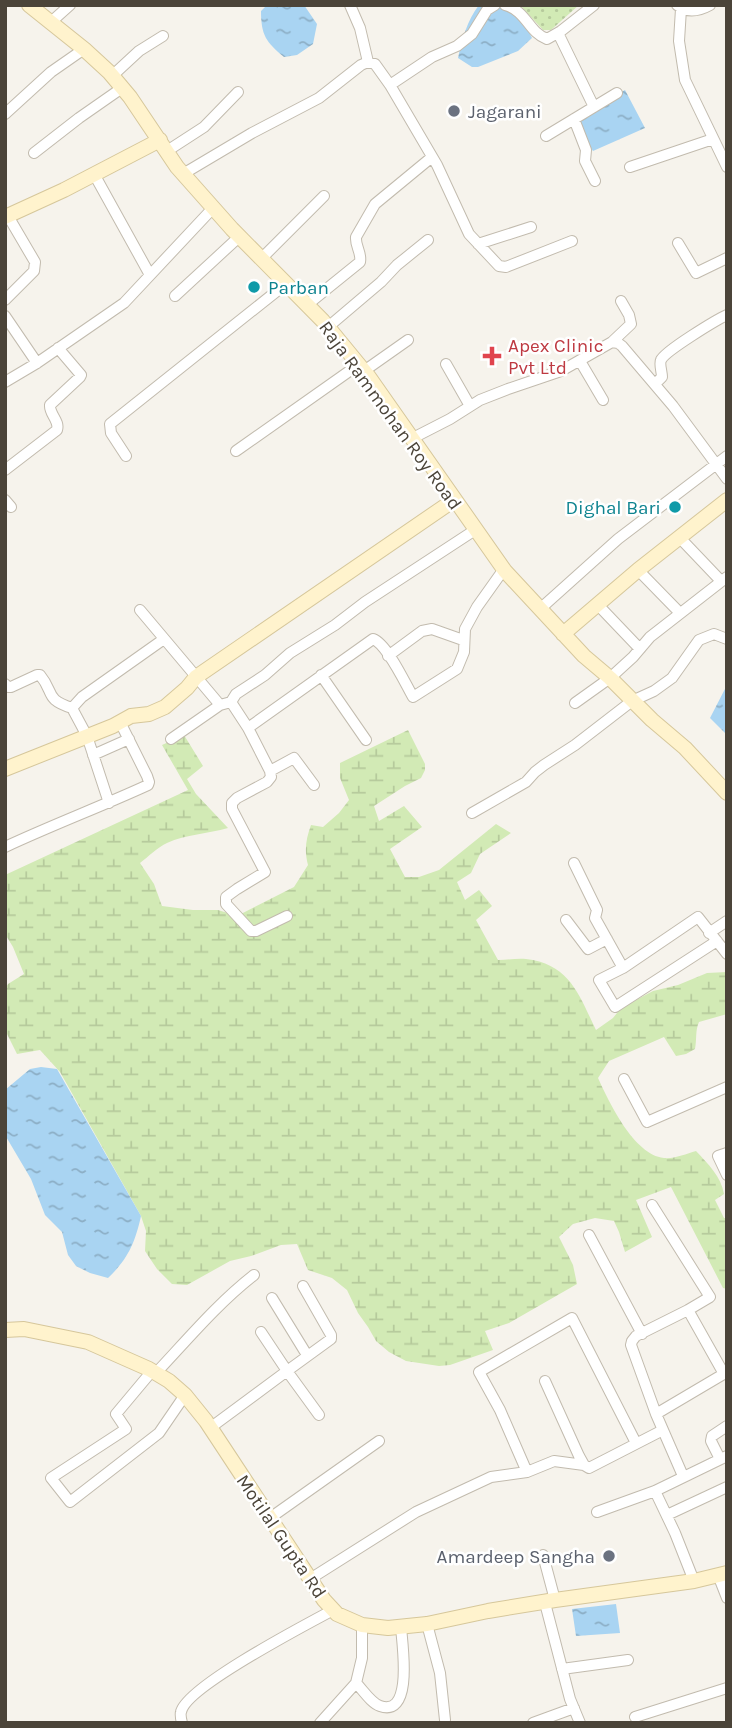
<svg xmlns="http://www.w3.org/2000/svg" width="732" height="1728" font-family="Karla,sans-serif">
  <defs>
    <pattern id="grass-dots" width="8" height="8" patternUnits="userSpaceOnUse" patternTransform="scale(1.75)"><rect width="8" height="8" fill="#d2eab5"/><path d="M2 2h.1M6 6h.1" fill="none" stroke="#b6ca9c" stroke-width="1.8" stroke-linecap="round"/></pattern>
    <pattern id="wetland-marsh" width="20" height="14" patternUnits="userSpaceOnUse" patternTransform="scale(1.75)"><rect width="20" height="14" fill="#d2eab5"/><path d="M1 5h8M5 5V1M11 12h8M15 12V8" fill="none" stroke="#b6ca9c"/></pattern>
    <pattern id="water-ripples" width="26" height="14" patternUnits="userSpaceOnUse" patternTransform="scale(1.75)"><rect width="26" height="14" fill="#a9d4f2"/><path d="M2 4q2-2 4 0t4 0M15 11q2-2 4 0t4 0" fill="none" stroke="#8caec5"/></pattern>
  </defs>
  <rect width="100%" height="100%" fill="#f6f3ec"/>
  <path fill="url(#grass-dots)" d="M520,5h59l-28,25h-8z"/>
  <path fill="url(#wetland-marsh)" d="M408,730l17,34v6l-4,8 -16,8 -31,20 5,15 25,-15 18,21 -32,22 15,28h14l20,-7 57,-46 15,9 -31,21 -9,19 -14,9 8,18 14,-10 13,16 -16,14 22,40c9,0 20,-2 28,-1 44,5 53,36 70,71l17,-12 8,-10 32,-17 25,-6 29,-12 20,-1v42l-28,8c-4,9 -2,17 -4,27l-9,5 -10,2 -12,-19 -55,24 -11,17c11,24 36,77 66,80 10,1 22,-4 32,-7 12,13 25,25 28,43l-9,6 9,18h3v71l-4,-1 -52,-101 -35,13 16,37 -27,15 -6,-20 -5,-11 -19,-3 -22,6 -14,13 14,28 4,19 -68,39 -24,8 8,19 -43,15 -11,1 -33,-5 -17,-9 -13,-11 -8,-14 -10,-14 -11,-23 -15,-12 -24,-8 -11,-26 -16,1 -30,11 -21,5 -43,24 -15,-1 -15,-15 -12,-18 1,-20 -5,-15 -81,-144 -20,-22 -23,4 -12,-24v-41l3,-5 16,-10 -11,-27 -8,-13v-59l183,-85 -26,-45 22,-10 19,31 -16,13 9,15 32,34c-20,6 -42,6 -61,15 -9,4 -19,14 -27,20l14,21 8,22 31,4h25l19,6 57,-29 14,-22c-4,-15 -2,-26 3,-40l12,2 16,-14 10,-13 -9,-22v-15z"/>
  <path fill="url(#water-ripples)" d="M267,5h37l13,19 -4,20 -16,11 -13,2c-18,-15 -23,-22 -23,-46z
    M479,5h36l17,33 -14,13 -40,16h-6l-14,-9c4,-19 9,-37 21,-53z
    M625,90l20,38 -52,23 -16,-22 3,-10 9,-8z
    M727,685v50l-17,-17z
    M41,1067l16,2 84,147c-6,27 -13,43 -33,62l-18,-5 -14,-7 -8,-11 -6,-23 -17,-17 -14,-36 -26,-44v-45l25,-21z
    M616,1604l4,29 -44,3 -4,-27z"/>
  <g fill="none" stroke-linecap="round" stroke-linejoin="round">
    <defs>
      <path id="street" d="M350,5l10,23 8,34
        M505,5c22,6 23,27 42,34l14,-8 33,-26
        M677,5c11,9 22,6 33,0
        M681,9l-2,32 6,39 42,87
        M51,22l19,-17
        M558,33l36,74
        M112,76l27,-25 24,-15
        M390,85l42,-28 25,-11 15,-12 15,-24 8,-5
        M5,114l46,-42 33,-23
        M574,119l12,31 -1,11 10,20
        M546,136l71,-43
        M167,151l37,-24 34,-35
        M34,153l45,-35 43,-30
        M630,167l83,-28
        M94,174l56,101
        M183,174l69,-41 67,-35 42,-33 7,-3 7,2 15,21 47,80 32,69 30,32 7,1 66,-26
        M678,243l18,30 31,-15
        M478,244l53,-17
        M262,258l62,-62
        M175,296l65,-60
        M5,300l29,-29 1,-9 -27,-46
        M308,304l52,-42c2,-9 -5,-16 -4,-25l19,-33 57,-47
        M5,316l32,47
        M328,327l53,-45 16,-17 31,-25
        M612,342l19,-18 -2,-9 -8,-14
        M580,361l23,39
        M446,364l24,42
        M364,371l44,-31
        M5,382l32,-19 87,-60 89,-95
        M655,384l7,-7c0,-5 -3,-13 -1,-17 4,-9 55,-40 66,-45
        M411,439l39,-20 30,-19 28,-11 53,-18 51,-29 6,1 4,3 51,60 54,73
        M236,451l122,-86
        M126,456l-15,-23 -1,-9 177,-141
        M5,470l52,-40c3,-9 -8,-16 -7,-25l30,-28 1,-2 -23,-27
        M5,500l6,7
        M680,538l41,43
        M638,570l42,43
        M598,605l42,44
        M540,609l78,-70 109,-83
        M140,610l80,95
        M388,656l34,-25 10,-2 31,11
        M321,675l45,65
        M5,684l3,3h3l26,-12h3c15,18 4,24 32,33
        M231,702l17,26 22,43 1,6 -4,5 -30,16 -5,5v6l33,63 -28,17 -11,8v7l25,27h5l31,-15
        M575,703l35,-25 23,-21 17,-20 77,-60
        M248,728l125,-89c14,5 32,44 40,58l44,-28 7,-17 1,-23 12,-22 27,-38
        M171,739l49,-34 11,-3 5,-8 29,-19 25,-22 45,-28 30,-23 110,-72
        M93,755l36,-16
        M270,771l24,-13 20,27
        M109,803l-22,-67 -15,-28 10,-11 82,-58
        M472,813l54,-31 9,-10 9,-7 31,-20 57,-44 22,-10 18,-13 27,-38 15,-6 13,5
        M5,847c47,-22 95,-40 143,-62l1,-3 -2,-6 -27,-54
        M574,863l23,47 -2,8 28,50 75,-51 29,37
        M566,920l22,29 19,-10
        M709,933l18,-12
        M623,968l-24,12 16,27 102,-66
        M624,1079l23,43 80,-35
        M727,1153l-9,3 9,19
        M652,1205l58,92 -22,13 -52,26 -4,5 -1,4 25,69 27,62
        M589,1235l53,99
        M303,1286l28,49v4l-44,32 32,44
        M272,1298l35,57
        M688,1310l36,64
        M152,1371l-36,43 10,15 -75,49 19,24 89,-69 26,-38
        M156,1373c32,-34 61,-69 98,-98
        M545,1381l34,75 5,9 5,3 74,-38
        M656,1414l71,-42
        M210,1428l77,-57 -26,-39
        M720,1459l-9,-18 1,-5 15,-10
        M527,1472l-27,-62 -21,-38 93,-54 64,125
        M655,1491l20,42 19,48
        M597,1512l58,-21 72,-35
        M667,1515l60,-28
        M270,1518l109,-77
        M543,1555l12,45
        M718,1575l9,23
        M310,1579l106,-67 75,-35 36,-5 27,-11 30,4
        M545,1603l25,96 10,24
        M427,1624l13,49 5,47
        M562,1669l66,-9
        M356,1683c7,7 15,20 24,23 34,12 22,-63 21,-79
        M635,1717l92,-29
        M182,1723c-1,-4 -2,-8 -1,-11 5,-25 126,-88 152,-102
        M320,1723l36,-40 6,-25v-33
        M533,1723l41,-15"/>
      <path id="secondary" d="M29,5l55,44 25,23 21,25 47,70 55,62 91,92 46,56 136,194 79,85 26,22 42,42 33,28 42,45
        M5,217l59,-27 96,-50
        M563,634l75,-64 89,-70
        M5,769l108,-43 18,-10 18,-2 16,-7 22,-19 9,-11 258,-177
        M5,1330l19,-1 64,13 61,27 20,12 16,14 21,26 118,179 13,14 25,11 26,3 39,-4 61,-13 67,-11 139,-19 33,-8"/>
    </defs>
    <use href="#street" stroke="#c2bbae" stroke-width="12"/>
    <use href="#secondary" stroke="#d6c79b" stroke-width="16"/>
    <use href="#street" stroke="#fff" stroke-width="10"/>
    <use href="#secondary" stroke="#fff3cd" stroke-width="14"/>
  </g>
  <g fill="#6b7280" stroke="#fff" stroke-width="2.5">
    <circle cx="454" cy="111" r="7"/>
    <circle cx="609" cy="1556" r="7"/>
  </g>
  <g fill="#0f9aa8" stroke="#fff" stroke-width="2.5">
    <circle cx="254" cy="287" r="7"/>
    <circle cx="675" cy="507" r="7"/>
  </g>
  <path fill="#e0444e" stroke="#fff" stroke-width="2.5" d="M488.5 345.5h7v7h7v7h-7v7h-7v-7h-7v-7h7z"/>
  <g text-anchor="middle" stroke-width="5" stroke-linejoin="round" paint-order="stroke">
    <g font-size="19" fill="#5b616d" stroke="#fff" text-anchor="start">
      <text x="468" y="118">Jagarani</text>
      <text x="595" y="1563" text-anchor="end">Amardeep Sangha</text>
    </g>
    <g font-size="19" fill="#0d838f" stroke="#fff" text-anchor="start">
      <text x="268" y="294">Parban</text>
      <text x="661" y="514" text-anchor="end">Dighal Bari</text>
    </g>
    <g font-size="19" fill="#be3a42" stroke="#fff" text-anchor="start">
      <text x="508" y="352">Apex Clinic<tspan x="508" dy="22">Pvt Ltd</tspan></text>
    </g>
    <g font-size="19" fill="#4b4439" stroke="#fff">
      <text transform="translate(391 415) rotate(54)" y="7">Raja Rammohan Roy Road</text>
      <text transform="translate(282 1536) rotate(56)" y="7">Motilal Gupta Rd</text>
    </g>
  </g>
  <rect width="732" height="1728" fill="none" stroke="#4b4439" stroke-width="14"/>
</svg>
